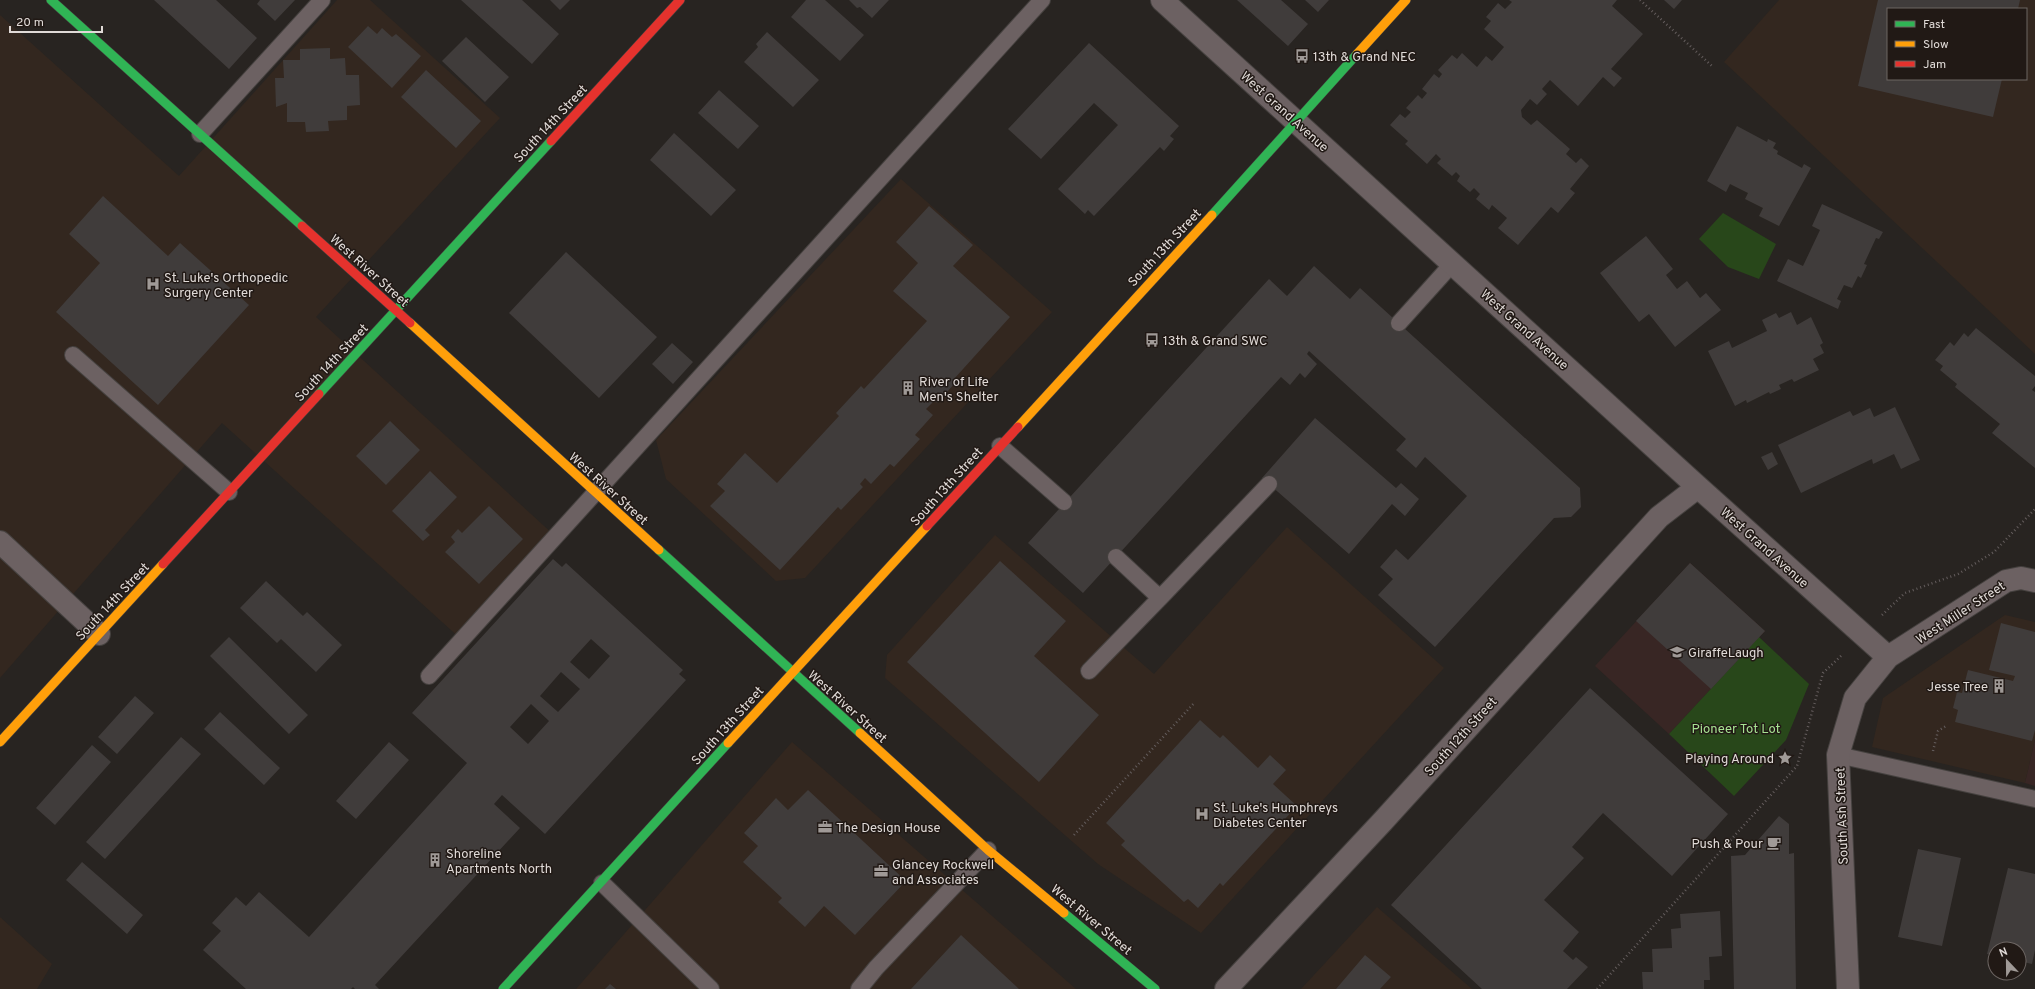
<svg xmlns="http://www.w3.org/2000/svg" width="2035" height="989" font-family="Overpass,sans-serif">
  <rect width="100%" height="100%" fill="#282421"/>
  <path fill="#33271f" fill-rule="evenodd" d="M337,0h33l130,118 -184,199 239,219 -93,104 -240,-217 -222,255v-663l179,161z
    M1779,0h256v354l-311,-292zM1888,9h138v70h-138z
    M901,179l151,133 -247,266 -29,3 -110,-102 -10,-39z
    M1287,527l157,141 -243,265 -103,-69 -213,-186 2,-23 108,-120 159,139z
    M2005,615l30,7v118l-10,43 -153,-36 11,-49z
    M792,742l284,247h-500z
    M1377,907l95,82h-171z
    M0,917l52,47 -15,25h-37z"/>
  <path fill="#382624" d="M1690,563l75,68 -96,103 -74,-68z
    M2035,740v46l-10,-3z"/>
  <path fill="#28471a" d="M1723,213l53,31 -17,35 -31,-12 -29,-28z
    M1759,637l50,47 -23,56 -52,56 -65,-62z"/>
  <path fill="#403c3b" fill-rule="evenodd" d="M154,0h62l41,38 -28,31z
    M260,0h35l-20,21 -18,-17z
    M461,0h61l37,34 -27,30z
    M550,0h20l-10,10z
    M806,0h19l39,35 -24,26 -49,-44z
    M849,0h40l-17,18 -12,-11 -3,1z
    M1237,0h44l27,24 -20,22z
    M1305,0h24l-11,12z
    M1509,0h108l-5,6 31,28 -32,35 11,9 -8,9 -11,-10 -25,29 -28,-26 -8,9 5,5 -10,11 -7,-6 -9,11 1,7 9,8 6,-5 33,29 -4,5 10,9 5,-5 8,8 -19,23 5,4 -17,20 -7,-6 -33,38 -20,-17 9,-10 -15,-13 -3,5 -13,-11 4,-5 -6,-6 -4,4 -13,-11 3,-5 -4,-4 -4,4 -15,-13 4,-4 -5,-5 -9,10 -22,-20 3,-3 -18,-16 10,-11 5,4 6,-6 -5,-4 12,-13 4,4 5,-6 -5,-4 12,-15 5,4 3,-4 -4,-4 14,-15 5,4 5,-6 15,14 9,-11 6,5 12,-14 -20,-18 7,-8 -5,-4 12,-14 7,6 7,-7z
    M1664,0h18l-8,9z
    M1878,0h142l-2,9h-130v70h114l-9,38 -135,-31z
    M368,26l9,8 5,-6 10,9 4,-3 25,22 -29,32 -44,-41z
    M767,32l52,48 -26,27 -49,-45 14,-15 -2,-3z
    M466,37l43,40 -24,25 -43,-41z
    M1089,43l90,83 -9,10 4,3 -10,12 -4,-4 -66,69 -6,-6 -3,4 -27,-25 60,-64 -24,-22 -53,56 -33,-30z
    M330,48v11l15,-1 1,17h13l1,30 -13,1v14l-19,1 1,10 -23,1 -1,-10h-18v-19l-11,4 -1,-29h9l-1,-18h17v-11z
    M426,70l55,51 -25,27 -55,-51z
    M719,90l40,36 -21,23 -40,-36z
    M1737,126l30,16 1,-3 8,4 -3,5 5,3 -1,3 25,14 2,-4 7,4 -32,58 -20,-10 4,-8 -18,-9 3,-6 -18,-9 -4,8 -19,-11z
    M674,133l62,57 -25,26 -61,-56z
    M103,196l65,60 12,-13 69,62 -91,100 -102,-93 44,-49 -31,-29z
    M1822,204l61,28 -4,7 -3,-1 -12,26 3,1 -6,13 -3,-2 -6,12 -8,-3 -7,14 4,2 -3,8 -61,-28 11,-22 15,7 17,-36 -8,-4z
    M929,206l44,39 -20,21 57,51 -56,62 2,3 -19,21 -2,-3 -9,9 7,6 -18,20 5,4 -26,28 -4,-3 -19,20 -6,-6 -5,6 3,3 -22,23 -3,-3 -58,63 -70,-64 15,-15 -8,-7 28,-31 32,30 62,-67 -3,-3 25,-27 3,3 63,-68 -34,-30 25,-28 -22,-21z
    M1646,236l27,33 -7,6 11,14 10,-8 13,17 6,-5 15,17 -46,37 -26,-33 -10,8 -39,-49z
    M566,252l91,85 -58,61 -90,-85z
    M1314,266l36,33 10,-11 220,200 1,19 -10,10 -17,1 -119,129 -57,-52 15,-16 -13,-12 16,-18 12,11 59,-64 -42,-39 -9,11 -20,-18 10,-11 -97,-88 -2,3 10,10 -12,14 -5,-5 -10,12 -9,-8 -198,216 -55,-50 241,-264 18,17z
    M1791,312l6,13 14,-8 12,26 -3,2 4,8 -11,6 6,11 -25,12 -2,-3 -13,6 2,4 -11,5 -1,-2 -22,11 -1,-3 -11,6 -27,-55 21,-10 3,7 35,-17 -5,-11 14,-7 3,5z
    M1976,328l59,48v10l-3,4 3,2v76l-43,-35 8,-9 -45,-37 2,-3 -17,-14 3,-4 -8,-6 15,-18 4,4 10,-13 4,4z
    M672,343l21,19 -20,22 -21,-20z
    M1895,407l25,53 -19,9 -7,-15 -21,10 -1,-5 -71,34 -23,-48 72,-34 3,5 17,-8 4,9z
    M1315,418l81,70 5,-5 18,16 -14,17 -13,-12 -43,50 -87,-76z
    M390,421l30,29 -34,35 -30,-29z
    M1772,452l6,12 -10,6 -7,-13z
    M430,471l27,26 -32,33 5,5 -7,6 -31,-30z
    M489,506l34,33 -44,45 -34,-32 10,-10 -4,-5 7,-8 4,4z
    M553,559l9,8 4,-4 117,107 -4,4 7,6 -141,154 -43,-39 -8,9 26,24 -145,157 4,4h-24l-2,-2 -2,2h-105l-43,-39 18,-19 -9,-8 24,-26 10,9 13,-14 50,45 158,-174 -55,-50zM591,639l19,17 -21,23 -19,-17zM561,672l19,17 -22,23 -18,-16zM531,704l18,17 -21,23 -18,-17z
    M1000,561l66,60 -32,35 65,59 -60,67 -132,-120z
    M1690,563l75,68 -54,58 -75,-68z
    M266,581l37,35 4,-4 35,33 -26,27 -35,-33 -4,4 -37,-35z
    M2001,623l34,9v98l-3,11 -77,-19 3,-12 -5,-2 4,-16 5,1 6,-23 45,11 2,-5 -26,-6z
    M229,637l79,78 -19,19 -79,-78z
    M1590,688l138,126 -56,62 -69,-63 -31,34 12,11 -40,42 35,32 -16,19 10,9 3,-3 12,10 -21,22h-85l-91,-84z
    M135,696l19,17 -37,41 -19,-17z
    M220,712l60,56 -16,17 -60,-56z
    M1200,720l20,18 3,-3 35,33 12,-13 16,15 -13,14 24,22 -74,80 -3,-3 -22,25 -10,-9 -4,3 -63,-57 4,-4 -19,-18z
    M181,737l20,17 -96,105 -19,-17z
    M389,742l20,18 -53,59 -20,-18z
    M92,745l19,17 -56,63 -19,-17z
    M808,790l98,91 -51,54 -31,-29 -19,21 -27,-25 4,-4 -39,-36 15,-16 -14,-13 32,-35 12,12z
    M1779,816l10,8v30l5,-1 2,136h-62l-3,-133 14,-1z
    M1918,849l43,9 -19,88 -44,-9z
    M82,862l61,53 -16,19 -61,-54z
    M2008,868l27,6v76l-3,14 -13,-3v-12h-24v7l-8,-2z
    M1720,911l2,45 -13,1 1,23h-6v9h-61l-1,-17h11l-1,-23 20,-1 -1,-19 10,-1 -1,-14z
    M961,935l58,54h-108z
    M1365,955l26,22 -11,12h-44z
    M610,984l6,5h-11z"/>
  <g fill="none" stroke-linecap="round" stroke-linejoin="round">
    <defs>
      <path id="lane" d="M200,134l122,-134
        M1399,323l54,-60
        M73,355l156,137
        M1000,446l64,56
        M1160,598l109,-114
        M1089,671l71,-73 -44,-41
        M429,676l613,-676
        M1838,755l197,44
        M602,883l109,106
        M859,989l17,-21 112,-118"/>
      <path id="street" d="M1162,0l536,487 190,170
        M0,542l99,92
        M1226,989l157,-168 276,-304 39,-30
        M1848,989l-10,-234 17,-57 33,-41 118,-76 15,-3 14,3"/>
      <path id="fast" d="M51,0l251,226
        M1212,215l145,-161
        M319,394l232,-253
        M659,550l201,183
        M1064,913l91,76
        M503,989l225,-246"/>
      <path id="slow" d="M1357,54l49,-54
        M410,323l249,227
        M1018,427l194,-212
        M860,733l128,117 76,63
        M0,742l163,-178
        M728,743l199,-217"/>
      <path id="jam" d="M551,141l129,-141
        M302,226l108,97
        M927,526l91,-99
        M163,564l156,-170"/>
    </defs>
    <use href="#lane" stroke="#45413f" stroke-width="18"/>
    <use href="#street" stroke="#45413f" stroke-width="24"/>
    <use href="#fast" stroke="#45413f" stroke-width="10"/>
    <use href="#slow" stroke="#45413f" stroke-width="10"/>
    <use href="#jam" stroke="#45413f" stroke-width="10"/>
    <path stroke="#645d5d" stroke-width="2.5" stroke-dasharray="1 3" stroke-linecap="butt" d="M1640,0l72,66
      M1882,615l23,-22 53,-19 36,-22 41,-43
      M1933,751l5,-20 8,-5
      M1074,835l121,-133
      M1597,989l200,-223 26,-93 20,-19"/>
    <use href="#lane" stroke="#6c6162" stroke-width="16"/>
    <use href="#street" stroke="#6c6162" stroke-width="22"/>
    <use href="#fast" stroke="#30b455" stroke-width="9"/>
    <use href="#slow" stroke="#ff9f0a" stroke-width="9"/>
    <use href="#jam" stroke="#e5322d" stroke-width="9"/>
  </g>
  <defs>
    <symbol id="bus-bare" viewBox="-9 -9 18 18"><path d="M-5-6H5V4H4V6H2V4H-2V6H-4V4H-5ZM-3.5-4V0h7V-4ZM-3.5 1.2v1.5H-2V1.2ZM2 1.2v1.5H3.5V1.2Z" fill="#a09a97" stroke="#211915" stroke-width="2.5" paint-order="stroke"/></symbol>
    <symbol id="hospital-bare" viewBox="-9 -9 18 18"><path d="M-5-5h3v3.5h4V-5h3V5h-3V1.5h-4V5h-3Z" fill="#a09a97" stroke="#211915" stroke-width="2.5" paint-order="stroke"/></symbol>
    <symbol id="building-bare" viewBox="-9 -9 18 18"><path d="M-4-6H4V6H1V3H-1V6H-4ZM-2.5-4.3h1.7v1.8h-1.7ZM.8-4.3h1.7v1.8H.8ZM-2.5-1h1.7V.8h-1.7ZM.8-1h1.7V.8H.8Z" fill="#a09a97" stroke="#211915" stroke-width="2.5" paint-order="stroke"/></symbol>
    <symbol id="school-bare" viewBox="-9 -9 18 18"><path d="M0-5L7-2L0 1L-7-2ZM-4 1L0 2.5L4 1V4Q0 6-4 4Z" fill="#a09a97" stroke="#211915" stroke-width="2.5" paint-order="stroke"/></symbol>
    <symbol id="sight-bare" viewBox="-9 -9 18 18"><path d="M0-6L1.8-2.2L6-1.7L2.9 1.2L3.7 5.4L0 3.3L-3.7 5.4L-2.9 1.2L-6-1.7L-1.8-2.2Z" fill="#a09a97" stroke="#211915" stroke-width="2.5" paint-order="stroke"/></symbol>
    <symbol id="office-bare" viewBox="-9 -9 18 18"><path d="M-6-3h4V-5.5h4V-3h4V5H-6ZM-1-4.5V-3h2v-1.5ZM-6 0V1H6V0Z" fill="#a09a97" stroke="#211915" stroke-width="2.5" paint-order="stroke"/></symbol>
    <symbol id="cafe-bare" viewBox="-9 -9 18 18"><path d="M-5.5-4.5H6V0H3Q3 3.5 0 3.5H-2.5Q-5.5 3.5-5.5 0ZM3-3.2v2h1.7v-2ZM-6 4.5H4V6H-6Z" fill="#a09a97" stroke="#211915" stroke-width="2.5" paint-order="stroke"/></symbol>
  </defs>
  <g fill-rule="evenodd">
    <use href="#bus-bare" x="1292" y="46" width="20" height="20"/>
    <use href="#hospital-bare" x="143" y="274" width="20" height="20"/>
    <use href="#bus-bare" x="1142" y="330" width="20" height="20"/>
    <use href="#building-bare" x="898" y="378" width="20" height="20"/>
    <use href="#school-bare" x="1667" y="642" width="20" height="20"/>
    <use href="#building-bare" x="1989" y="676" width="20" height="20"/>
    <use href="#sight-bare" x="1775" y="748" width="20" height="20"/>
    <use href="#hospital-bare" x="1192" y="804" width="20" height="20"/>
    <use href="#office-bare" x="815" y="817" width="20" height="20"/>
    <use href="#cafe-bare" x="1764" y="833" width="20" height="20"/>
    <use href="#building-bare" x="425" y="850" width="20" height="20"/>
    <use href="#office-bare" x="871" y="861" width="20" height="20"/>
  </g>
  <g text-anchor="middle" stroke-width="3" stroke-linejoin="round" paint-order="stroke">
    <g font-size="13" fill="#e0dad7" stroke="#211915" text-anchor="start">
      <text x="1313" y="61">13th &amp; Grand NEC</text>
      <text x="164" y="282">St. Luke's Orthopedic<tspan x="164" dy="15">Surgery Center</tspan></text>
      <text x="1163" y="345">13th &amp; Grand SWC</text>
      <text x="919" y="386">River of Life<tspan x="919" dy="15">Men's Shelter</tspan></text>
      <text x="1688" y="657">GiraffeLaugh</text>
      <text x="1988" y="691" text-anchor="end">Jesse Tree</text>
      <text x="1774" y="763" text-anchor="end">Playing Around</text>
      <text x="1213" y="812">St. Luke's Humphreys<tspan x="1213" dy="15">Diabetes Center</tspan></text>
      <text x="836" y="832">The Design House</text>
      <text x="1763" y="848" text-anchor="end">Push &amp; Pour</text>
      <text x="446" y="858">Shoreline<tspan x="446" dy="15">Apartments North</tspan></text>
      <text x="892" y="869">Glancey Rockwell<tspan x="892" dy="15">and Associates</tspan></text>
    </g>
    <g font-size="13" fill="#e0dad7" stroke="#211915">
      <text transform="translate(1285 111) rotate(42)" y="5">West Grand Avenue</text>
      <text transform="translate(550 123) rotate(-47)" y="5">South 14th Street</text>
      <text transform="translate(1164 247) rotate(-47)" y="5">South 13th Street</text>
      <text transform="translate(370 270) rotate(42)" y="5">West River Street</text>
      <text transform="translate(1525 329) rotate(42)" y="5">West Grand Avenue</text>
      <text transform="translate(331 362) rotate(-47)" y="5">South 14th Street</text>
      <text transform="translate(946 486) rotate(-48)" y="5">South 13th Street</text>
      <text transform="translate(609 488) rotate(42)" y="5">West River Street</text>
      <text transform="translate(1765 547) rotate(42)" y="5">West Grand Avenue</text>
      <text transform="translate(112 601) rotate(-47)" y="5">South 14th Street</text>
      <text transform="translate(1960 612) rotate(-33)" y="5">West Miller Street</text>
      <text transform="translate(848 706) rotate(42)" y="5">West River Street</text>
      <text transform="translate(727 725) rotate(-48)" y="5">South 13th Street</text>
      <text transform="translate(1460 736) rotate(-48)" y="5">South 12th Street</text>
      <text transform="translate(1841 816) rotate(-92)" y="5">South Ash Street</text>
      <text transform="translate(1092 919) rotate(40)" y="5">West River Street</text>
    </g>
    <g font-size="13" fill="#a7e392" stroke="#211915">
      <text x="1736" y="733">Pioneer Tot Lot</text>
    </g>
  </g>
  <rect x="1887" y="8" width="140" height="72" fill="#211915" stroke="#6d6663"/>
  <rect x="1895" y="21" width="20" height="6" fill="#30b455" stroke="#6d6663"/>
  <text x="1923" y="28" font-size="12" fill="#e0dad7">Fast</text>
  <rect x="1895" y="41" width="20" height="6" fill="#ff9f0a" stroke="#6d6663"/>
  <text x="1923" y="48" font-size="12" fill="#e0dad7">Slow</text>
  <rect x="1895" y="61" width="20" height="6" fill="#e5322d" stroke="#6d6663"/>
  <text x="1923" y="68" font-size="12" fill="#e0dad7">Jam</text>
  <g transform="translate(2007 961) rotate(338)"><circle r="19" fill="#211915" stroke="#6d6663"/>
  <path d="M0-3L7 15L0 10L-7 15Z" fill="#a09a97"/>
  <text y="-6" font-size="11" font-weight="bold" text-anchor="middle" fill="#e0dad7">N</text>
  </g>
  <path d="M10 26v6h92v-6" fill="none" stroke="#e0dad7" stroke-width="2"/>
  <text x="16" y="26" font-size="12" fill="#e0dad7" stroke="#211915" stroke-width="3" paint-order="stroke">20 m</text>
</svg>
